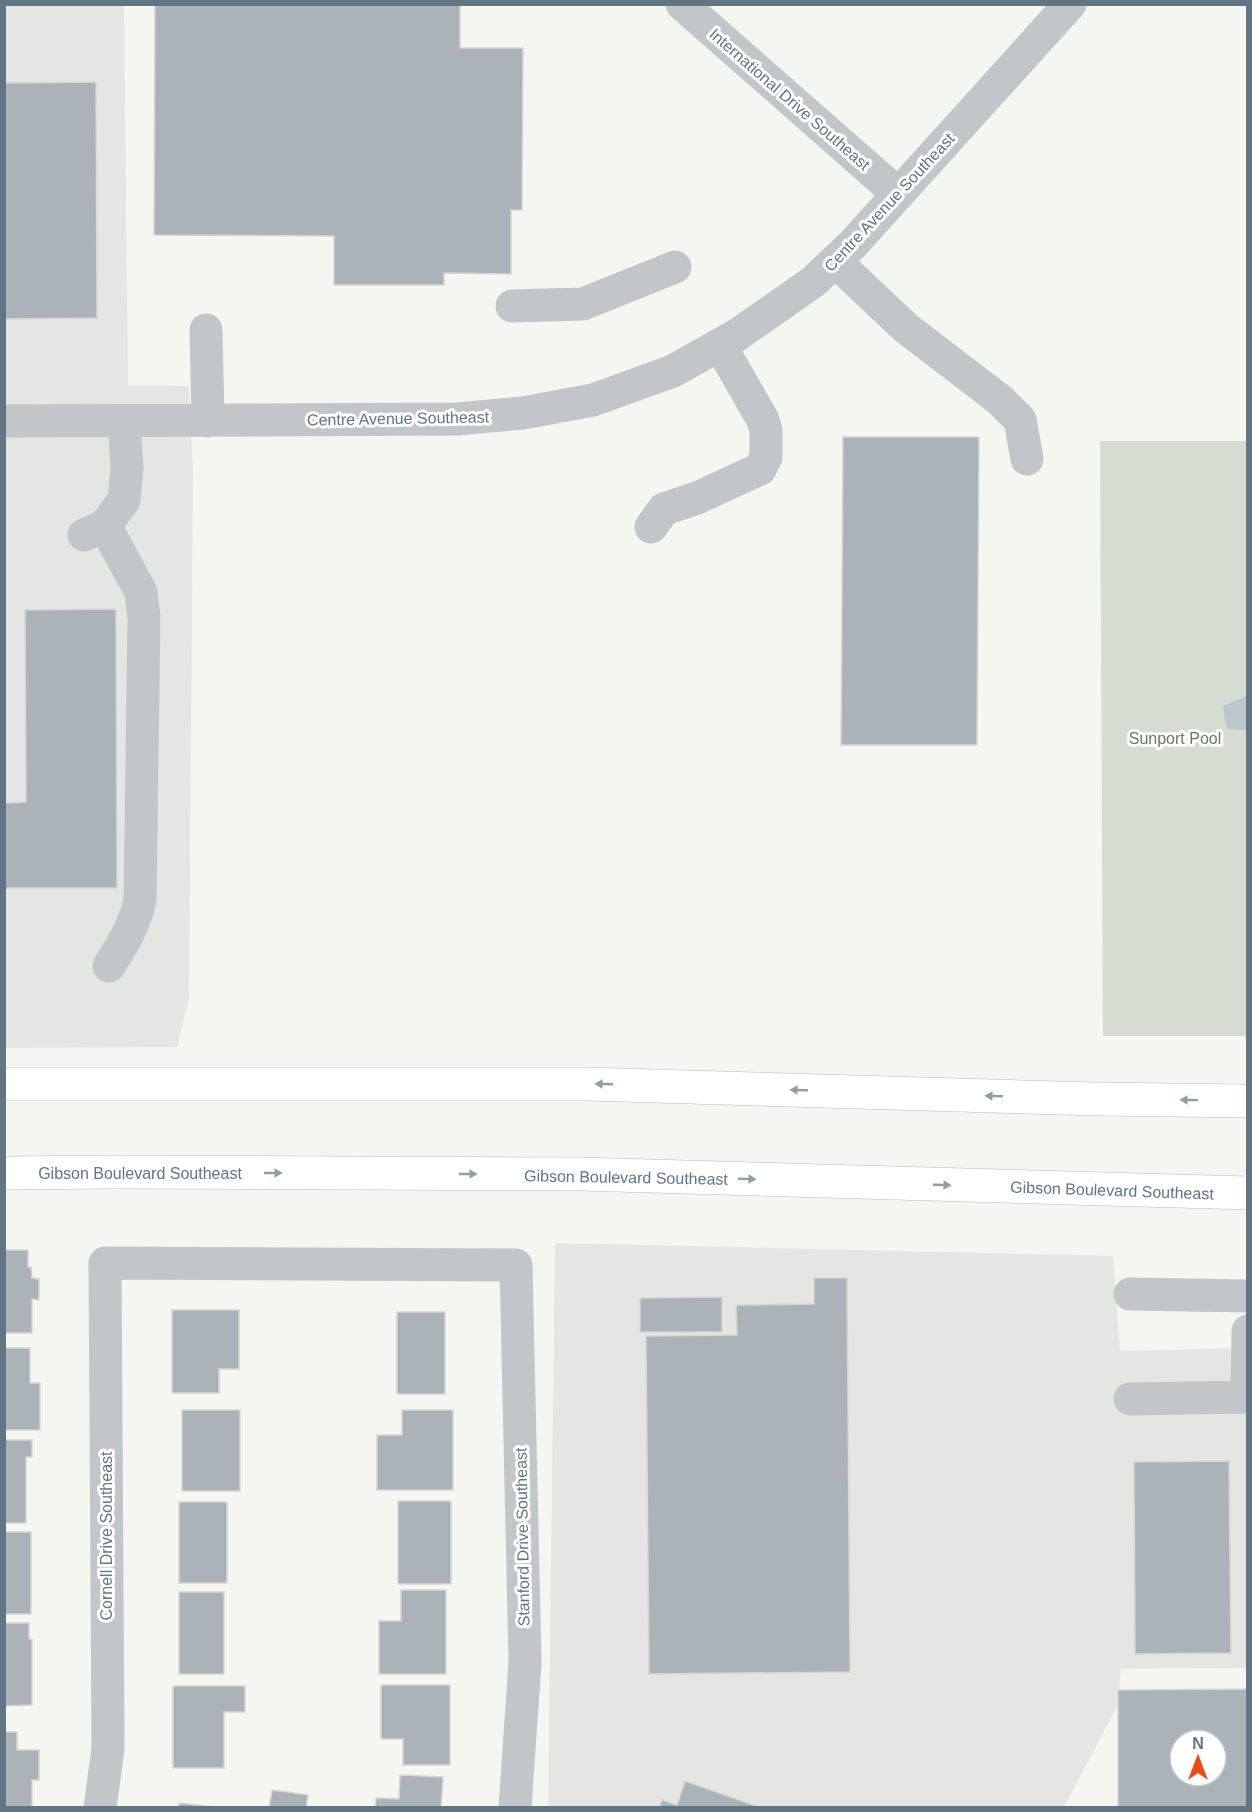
<svg xmlns="http://www.w3.org/2000/svg" width="1252" height="1812" font-family="Arial,sans-serif">
  <rect width="100%" height="100%" fill="#f5f5f1"/>
  <path fill="#e5e6e4" d="M4,5h120l4,380 61,1 4,87 -4,525 -12,49 -172,1z
    M555,1243l558,13 7,95 127,-3v320l-126,1 -4,38 -53,100 -516,1z"/>
  <path fill="#d6dcd2" d="M1100,441h147v595h-144z"/>
  <path fill="#bbc7cc" d="M1247,696v34l-20,-1 -4,-23z"/>
  <path fill="#abb3b8" stroke="#d6d6d4" stroke-width="1.5" fill-rule="evenodd" d="M155,4h305v44h63l-1,162h-11v64l-67,-1v12h-110v-49l-180,-1z
    M96,82l1,236 -92,1 -1,-236z
    M843,437h136l-2,308h-136z
    M116,609l1,279h-113v-85l22,-1 -1,-192z
    M4,1250h24v17h3l1,11 7,1v21l-7,-1v34h-28z
    M814,1278h33l3,394 -201,2 -3,-338 91,-1 -1,-30 78,-1z
    M722,1297v35h-82v-34z
    M172,1310h67v59h-20v24h-47z
    M397,1312h48v82h-48z
    M4,1348h26v35h10v47h-36z
    M182,1410h58v81h-58z
    M402,1410h51v80h-76v-55h25z
    M4,1440h28v17h-6v66h-22z
    M1229,1461l2,192 -96,1 -1,-192z
    M398,1501h53v83h-53z
    M179,1502h48v81h-48z
    M4,1532h27v82h-27z
    M401,1590h45v84h-67v-53h22z
    M179,1592h45v82h-45z
    M4,1623h25v16h3v66l-28,1z
    M381,1685h69v80h-47v-26h-22z
    M173,1686h72v26h-21v56h-51z
    M1248,1689v119h-130v-118zM1180,1740h36v36h-36z
    M4,1732h13v18h22v30h-7v28h-28z
    M400,1775l43,2 -2,31h-66l1,-10 23,1z
    M685,1781l77,27h-103l3,-8 15,5z
    M272,1790l36,5 -2,13h-37z
    M179,1803l44,5h-44z"/>
  <g fill="none" stroke-linecap="round" stroke-linejoin="round">
    <defs>
      <path id="major" d="M4,1084h584l508,15 152,2
        M4,1173l109,-1 467,2 668,19"/>
    </defs>
    <use href="#major" stroke="#b5b9bd" stroke-width="34"/>
    <path stroke="#c2c6c9" stroke-width="33" d="M682,4l216,190
      M835,261l71,67 94,72 20,20 7,39
      M512,306l71,-2 92,-37
      M206,330l2,91
      M4,421l453,-2 66,-6 70,-13 80,-29 64,-36 76,-53 40,-38 217,-240
      M105,526l36,66 3,26 -4,282c-5,25 -18,45 -31,66
      M651,527l13,-18 33,-11 63,-29 6,-12v-26l-3,-11 -43,-75
      M84,535l21,-9 19,-26 3,-32 -3,-47
      M1130,1294l118,2
      M1130,1399l117,-2 1,-66
      M100,1808l8,-59 -3,-486 411,2 9,397 -10,146"/>
    <use href="#major" stroke="#fff" stroke-width="33"/>
  </g>
  <defs><path id="oneway-solid" d="M-6-.8H1V-3.2L6.5 0L1 3.2V.8H-6Z" transform="scale(1.5)"/></defs>
  <g fill="#919ea8">
    <use href="#oneway-solid" transform="translate(604 1084) rotate(-178)"/>
    <use href="#oneway-solid" transform="translate(799 1090) rotate(-178)"/>
    <use href="#oneway-solid" transform="translate(994 1096) rotate(-178)"/>
    <use href="#oneway-solid" transform="translate(1189 1100) rotate(-179)"/>
    <use href="#oneway-solid" transform="translate(273 1173)"/>
    <use href="#oneway-solid" transform="translate(468 1174)"/>
    <use href="#oneway-solid" transform="translate(747 1179) rotate(2)"/>
    <use href="#oneway-solid" transform="translate(942 1185) rotate(2)"/>
  </g>
  <g text-anchor="middle" stroke-width="6" stroke-linejoin="round" paint-order="stroke">
    <g font-size="16" fill="#627583" stroke="#fff">
      <text transform="translate(790 99) rotate(41)" y="6">International Drive Southeast</text>
      <text transform="translate(889 202) rotate(-47)" y="6">Centre Avenue Southeast</text>
      <text transform="translate(398 418) rotate(-1)" y="6">Centre Avenue Southeast</text>
      <text x="140" y="1179">Gibson Boulevard Southeast</text>
      <text transform="translate(626 1177) rotate(1)" y="6">Gibson Boulevard Southeast</text>
      <text transform="translate(1112 1190) rotate(2)" y="6">Gibson Boulevard Southeast</text>
      <text transform="translate(106 1536) rotate(-90)" y="6">Cornell Drive Southeast</text>
      <text transform="translate(522 1537) rotate(-91)" y="6">Stanford Drive Southeast</text>
    </g>
    <g font-size="16" fill="#677a61" stroke="#fff">
      <text x="1175" y="744">Sunport Pool</text>
    </g>
  </g>
  <rect width="1252" height="1812" fill="none" stroke="#627583" stroke-width="12"/>
  <g transform="translate(1198 1758)"><circle r="28" fill="#ffffff" stroke="#c0c8cd" stroke-width="1.5"/>
  <path d="M0-4.5L10 22L0 15L-10 22Z" fill="#eb4a1b"/>
  <text y="-9" font-size="16" font-weight="bold" text-anchor="middle" fill="#627583">N</text>
  </g>
</svg>
